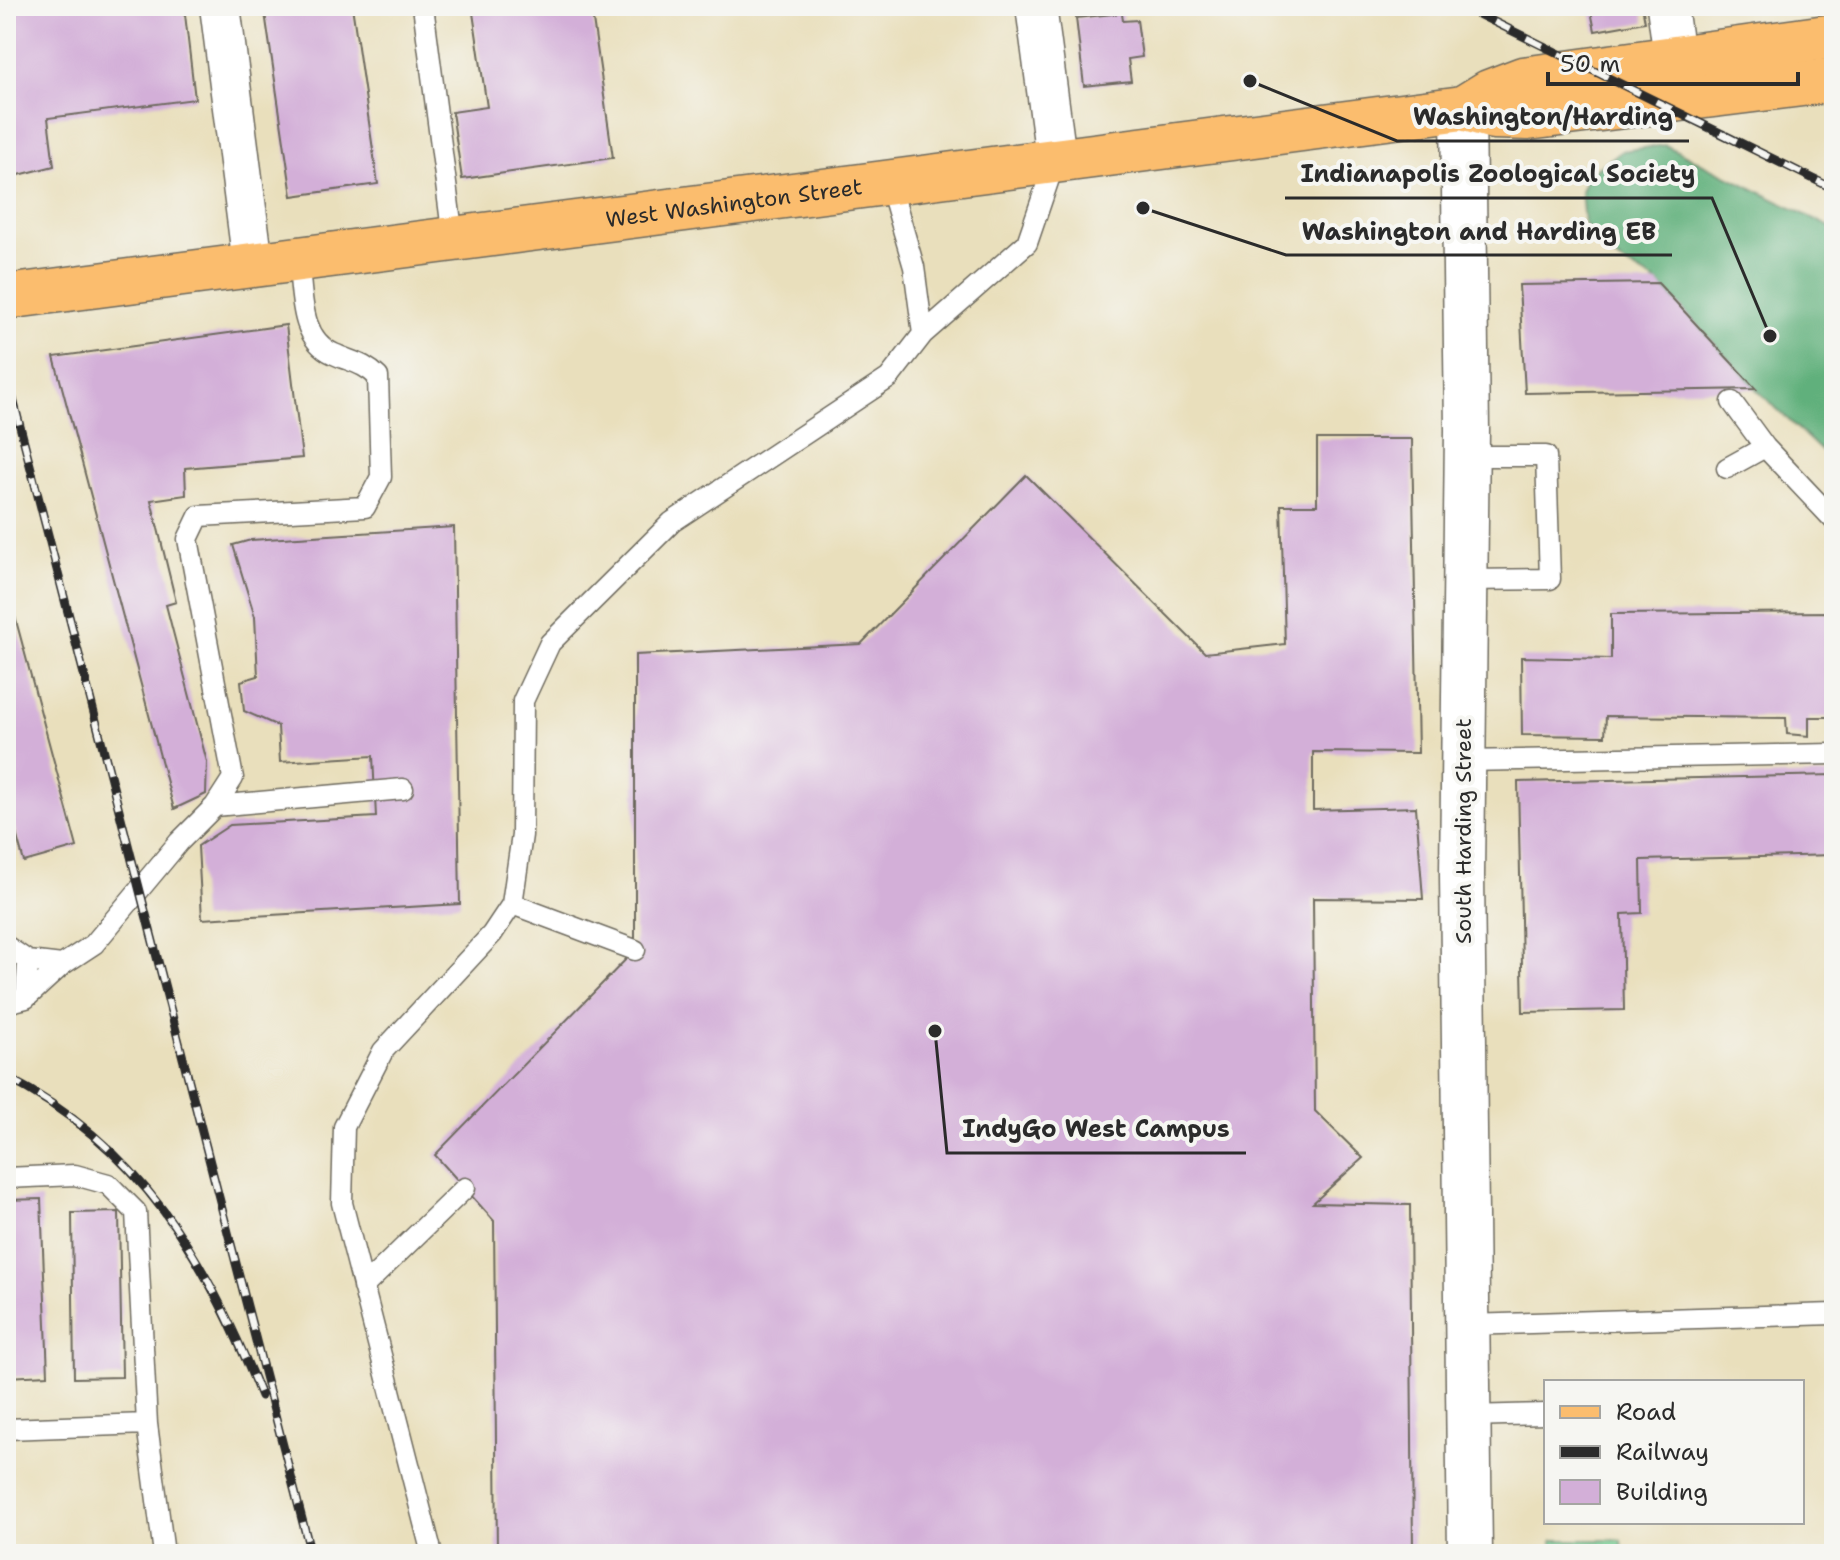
<svg xmlns="http://www.w3.org/2000/svg" width="1840" height="1560" font-family="'Shantell Sans',sans-serif">
  <rect width="100%" height="100%" fill="#f6f6f2"/>
  <filter id="ink" filterUnits="userSpaceOnUse"><feTurbulence type="fractalNoise" baseFrequency=".0125" numOctaves="2"/><feDisplacementMap in="SourceGraphic" scale="16" xChannelSelector="R" yChannelSelector="G"/><feConvolveMatrix kernelMatrix="1 2 1 2 8 2 1 2 1" color-interpolation-filters="sRGB"/></filter>
  <filter id="wash" filterUnits="userSpaceOnUse"><feTurbulence type="fractalNoise" baseFrequency=".006" numOctaves="4" result="noise"/><feDisplacementMap in="SourceGraphic" scale="32" xChannelSelector="R" yChannelSelector="G"/><feGaussianBlur stdDeviation="1.8" result="paint"/><feColorMatrix in="noise" values="0 0 0 0 0 0 0 0 0 0 0 0 0 0 0 0 0 1.4 0 .05"/><feComposite in="paint" operator="in"/></filter>
  <g filter="url(#wash)">
    <rect width="100%" height="100%" fill="#e9dfbc"/>
    <path fill="#75cc91" stroke="#507c5e" stroke-width="2" d="M1553,1540h69l1,14h-70z"/>
    <path fill="#60b07b" stroke="#466e53" stroke-width="2" d="M1665,145l169,84v234l-78,-74 -98,-106 -45,-26 -29,-34 -3,-32 7,-16 34,-24z"/>
    <g id="blocks">
      <path fill="#d3afd8" d="M6,6h178l11,93 -147,19 6,48 -43,11 -5,-19z
        M264,6h88l26,178 -86,12z
        M472,6h119l22,152 -151,21 -10,-67 35,-5z
        M1590,6h52l3,16 -50,9z
        M1122,13l1,8 14,-1 5,37 -14,2 3,22 -47,5 -8,-68z
        M1658,283l98,106 -231,4 -6,-108z
        M286,325l16,133 -117,10 1,27 -35,5 25,102 -10,3 41,157 -1,32 -32,15 -120,-452z
        M1317,439h95l6,314 -105,-1v58l103,-3 7,92 -110,-1 2,213 48,47 -50,45 97,2 3,349h-916l-3,-333 -59,-66 200,-205v-295l226,-11 165,-169 179,178 80,-9 -4,-139h36z
        M454,527l6,377 -258,15 -4,-73 32,-21 146,-8 -3,-61 -93,6 -2,-36 -34,-15 -3,-30 17,-5 -3,-59 -22,-72 18,-5z
        M7,587l70,260 -53,15 -18,-65z
        M1834,612v105h-25v19l-22,-2 -1,-16 -180,-2 -1,20 -83,-1 -1,-78 90,2v-45z
        M1834,775v80l-193,5 1,53 -20,1 2,96 -101,2 -5,-230z
        M41,1199l7,176 -42,2v-177z
        M119,1212l3,165 -48,1 -2,-165z"/>
    </g>
  </g>
  <g filter="url(#ink)">
    <use href="#blocks" fill-opacity="0" stroke="#6e6a5e" stroke-width="2"/>
    <g fill="none" stroke-linecap="round" stroke-linejoin="round">
      <defs>
        <path id="service" d="M423,6l30,232
          M889,181l25,86 9,67
          M1732,402l33,45 69,73
          M1727,468l38,-21
          M1465,580l85,-1 -4,-123h-80
          M1463,761l371,-7
          M215,806l18,-28 -45,-239 11,-23 166,-9 16,-30 -3,-100c-14,-14 -26,-15 -44,-23 -36,-16 -31,-62 -36,-96
          M512,904l123,46
          M6,946l22,15 34,4 32,-21 85,-102 36,-36 188,-17
          M28,961l-2,37 36,-33
          M6,1003l20,-5
          M6,1178l69,-3 33,9 28,28 11,212 -141,5
          M363,1287l102,-99
          M1467,1325l367,-11
          M1468,1416l78,-2
          M147,1424l17,130
          M432,1554l-90,-351 2,-76 39,-76 109,-117 20,-30 10,-69 1,-134 27,-58 122,-121 217,-144 34,-44 104,-91 28,-82"/>
        <path id="minor" d="M220,6l33,258
          M1036,6l20,152
          M1667,6l7,51"/>
        <path id="tertiary" d="M1463,108l4,322 -5,445 8,679"/>
        <g id="primary">
          <path d="M1463,108l26,-16 34,-13 311,-43"/>
          <path id="s1" d="M6,297l1457,-189 31,9 34,1 306,-38"/>
        </g>
      </defs>
      <use href="#service" stroke="#6e6a5e" stroke-width="23"/>
      <use href="#minor" stroke="#6e6a5e" stroke-width="43"/>
      <use href="#tertiary" stroke="#6e6a5e" stroke-width="47"/>
      <use href="#primary" stroke="#6e6a5e" stroke-width="47"/>
      <use href="#service" stroke="#fff" stroke-width="20"/>
      <use href="#minor" stroke="#fff" stroke-width="40"/>
      <use href="#tertiary" stroke="#fff" stroke-width="44"/>
      <use href="#primary" stroke="#fbbd6e" stroke-width="44"/>
      <defs>
        <path id="rail" d="M1462,6l372,183
          M6,372l305,1182
          M6,1077c135,69 201,183 255,319"/>
      </defs>
      <use href="#rail" stroke="#2b2b2b" stroke-width="9"/>
      <use href="#rail" stroke="#f6f6f2" stroke-width="6" stroke-dasharray="18" stroke-linecap="butt"/>
    </g>
  </g>
  <g text-anchor="middle" stroke-width="8" stroke-linejoin="round" paint-order="stroke">
    <g font-size="22" fill="#2b2b2b" stroke="#f6f6f2">
      <text dy="8" stroke="none"><textPath href="#s1" startOffset="734">West Washington Street</textPath></text>
      <text transform="translate(1463 831) rotate(-90)" y="8">South Harding Street</text>
    </g>
  </g>
  <path fill="none" stroke="#2b2b2b" stroke-width="3" d="M1250 81L1397 141H1689M1770 336L1712 198H1285M1143 208L1286 255H1672M935 1031L947 1153H1246"/>
  <g fill="#2b2b2b" stroke="#f6f6f2" stroke-width="3">
    <circle cx="1250" cy="81" r="8"/>
    <circle cx="1770" cy="336" r="8"/>
    <circle cx="1143" cy="208" r="8"/>
    <circle cx="935" cy="1031" r="8"/>
  </g>
  <g font-size="24" text-anchor="middle" font-weight="bold" fill="#2b2b2b" stroke="#f6f6f2" stroke-width="8" stroke-linejoin="round" paint-order="stroke">
    <text x="1543" y="125">Washington/Harding</text>
    <text x="1498" y="182">Indianapolis Zoological Society</text>
    <text x="1479" y="240">Washington and Harding EB</text>
    <text x="1096" y="1137">IndyGo West Campus</text>
  </g>
  <rect width="1840" height="1560" fill="none" stroke="#f6f6f2" stroke-width="32"/>
  <rect x="1544" y="1380" width="260" height="144" fill="#f6f6f2" stroke="#a5a5a2" stroke-width="2"/>
  <rect x="1560" y="1406" width="40" height="12" fill="#fbbd6e" stroke="#a5a5a2" stroke-width="2"/>
  <text x="1616" y="1420" font-size="24" fill="#2b2b2b">Road</text>
  <rect x="1560" y="1446" width="40" height="12" fill="#2b2b2b" stroke="#a5a5a2" stroke-width="2"/>
  <text x="1616" y="1460" font-size="24" fill="#2b2b2b">Railway</text>
  <rect x="1560" y="1480" width="40" height="24" fill="#d3afd8" stroke="#a5a5a2" stroke-width="2"/>
  <text x="1616" y="1500" font-size="24" fill="#2b2b2b">Building</text>
  <path d="M1548 72v12h250v-12" fill="none" stroke="#2b2b2b" stroke-width="4"/>
  <text x="1560" y="72" font-size="24" fill="#2b2b2b" stroke="#f6f6f2" stroke-width="6" paint-order="stroke">50 m</text>
</svg>
